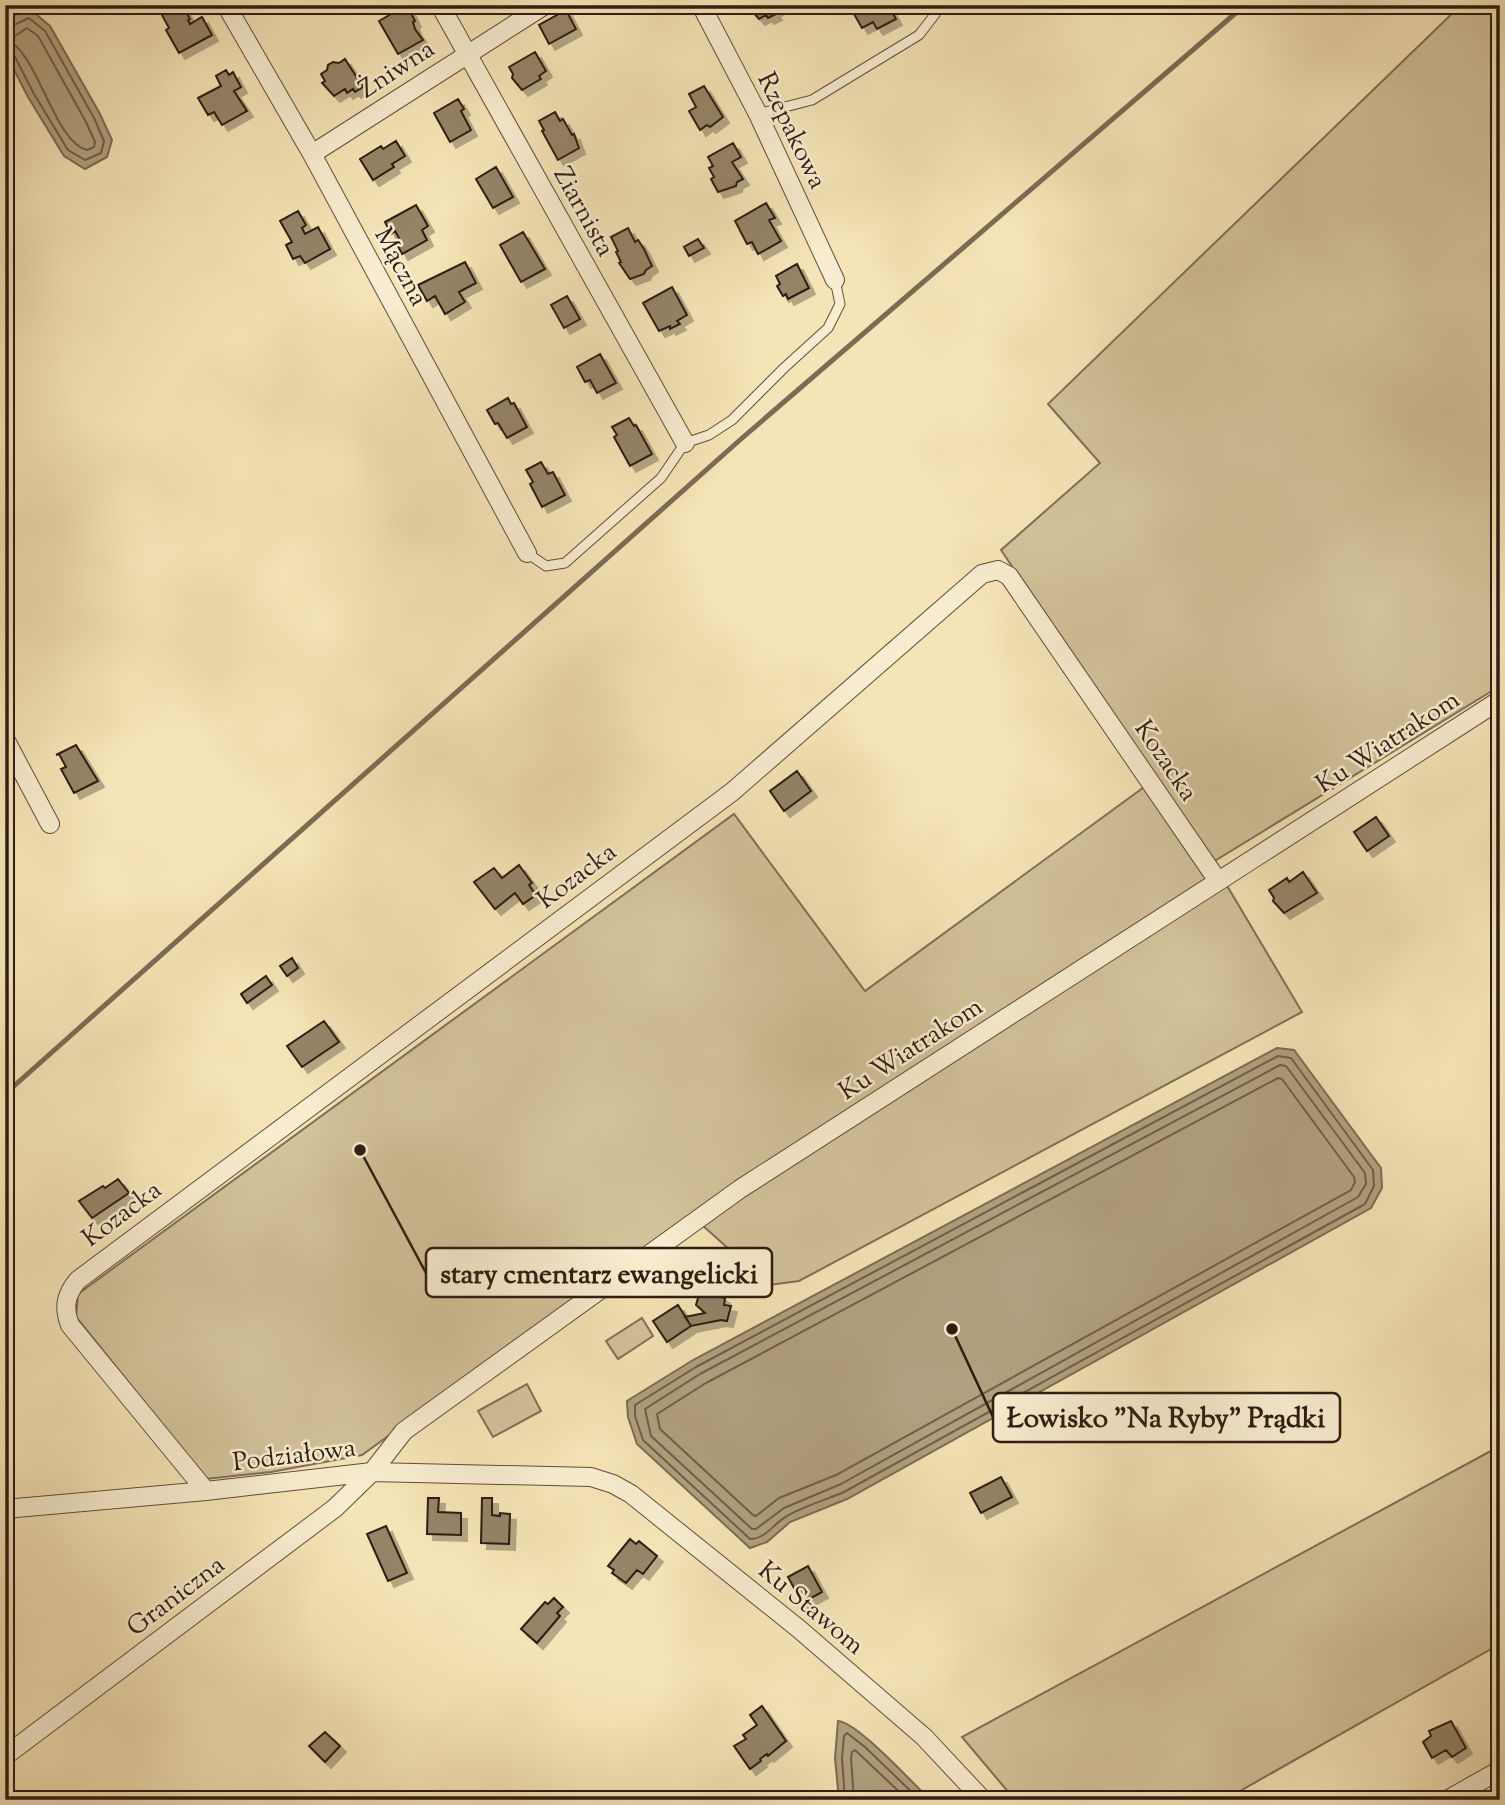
<svg xmlns="http://www.w3.org/2000/svg" width="1505" height="1805" font-family="'Sorts Mill Goudy',serif">
  <defs>
    <filter id="shadow"><feDropShadow dx="6" dy="6" stdDeviation="0" flood-color="#0004"/></filter>
  </defs>
  <rect width="100%" height="100%" fill="#f5e4b7"/>
  <filter id="stains"><feTurbulence type="fractalNoise" baseFrequency=".00286" numOctaves="4"/><feColorMatrix values="0 0 0 0 .2 0 0 0 0 .09 0 0 0 0 .02 0 0 0 .5 -.17"/></filter>
  <radialGradient id="worn" r=".72"><stop offset=".6" stop-color="#630" stop-opacity="0"/><stop offset="1" stop-color="#630" stop-opacity=".3"/></radialGradient>
  <path fill="#d3c29b" stroke="#806f56" stroke-width="2" d="M1461,5h39v681l-287,176 89,150 -503,269 -30,4 -77,-69 -330,239 -91,17 -65,7 -130,-162 2,-23 656,-480 131,177 290,-212 -154,-229 99,-87 -52,-59z
    M642,1318l11,18 -35,23 -12,-18z
    M527,1384l14,27 -48,26 -15,-26z
    M1500,1446v198l-276,156h-209l-53,-63z"/>
  <path fill="#b1a07f" stroke="#7d6b53" stroke-width="2" d="M31,10l19,16 50,88 12,26 -5,17 -22,12 -21,-13 -36,-59 -22,-43 -1,-29 10,-10z
    M1277,1048l17,2 87,118 1,20 -11,20 -524,291 -57,23 -23,20 -17,6 -113,-104 -9,-27 -1,-16 66,-41z
    M838,1721c19,1 76,63 92,79h-91l-4,-42z"/>
  <g fill="none" stroke-linecap="round" stroke-linejoin="round">
    <path stroke="#705e48" stroke-width="2" d="M27,28l11,8 48,86 9,20 -1,5 -7,3c-31,-7 -48,-90 -76,-108l1,-4z
      M5,29l24,-11 16,13 49,87 10,23 -3,12 -16,7 -17,-10 -34,-56 -20,-39 -9,-3
      M1278,1056l13,2 82,112 1,16 -9,18 -521,288c-18,8 -40,14 -57,24 -13,7 -21,23 -37,23l-107,-99 -8,-24v-11l61,-38z
      M1280,1065l6,1 79,107 1,11 -8,13 -517,287 -57,24 -28,21h-4l-101,-93 -6,-27 55,-35z
      M1278,1078l4,1 72,98 1,5 -4,8 -515,285 -57,23 -23,18 -3,-1 -93,-86 -3,-15 49,-31z
      M845,1800l-3,-42 2,-22 3,-3 18,14 55,53
      M854,1800l-3,-42 1,-6 3,-2 53,50"/>
    <path stroke="#7d6b53" stroke-width="5" d="M5,1094l736,-655 504,-434"/>
  </g>
  <path fill="#958467" stroke="#2e1c11" stroke-width="2" filter="url(#shadow)" d="M180,5h2l8,14 -2,1 2,4 12,-7 10,18 -33,18 -13,-23 3,-2 -7,-13z
    M407,5l8,16 -2,1 2,7 8,11 -25,14 -19,-33z
    M752,5h32l-10,6 2,3 -8,4 -2,-3 -7,4 -7,-8 2,-1z
    M852,5h36l8,14 -19,10 -4,-7 -11,6 -12,-21z
    M566,10l10,19 -27,15 -10,-19z
    M535,52l11,19 -7,5 2,3 -19,11 -10,-12 1,-4 -4,-7z
    M345,59l18,28 -8,5 -2,-3 -6,4 -2,-4 -11,7 -12,-13 3,-2 -4,-7 6,-4 1,-5 5,-3 6,1z
    M226,70l3,5 4,-3 8,15 -7,4 13,20 -25,14 -8,-13 -6,3 -10,-17 23,-12 -5,-10z
    M704,86l19,31 -13,10 -3,-2 -7,5 -11,-19 7,-4 -7,-13z
    M458,99l6,10 -3,2 10,19 -21,12 -16,-29z
    M555,112l5,9 3,-2 9,16 2,-1 5,14 -21,12 -16,-29 2,-1 -5,-9z
    M396,141l9,15 -13,8 2,3 -21,13 -13,-21 21,-13 2,3z
    M733,143l8,14 -9,5 11,17 -6,3 -1,4 -18,6 -7,-13 3,-2 -5,-9 4,-2 -5,-9z
    M496,167l17,30 -20,11 -17,-29z
    M766,203l9,15 -6,2 12,21 -23,13 -6,-12 -5,2 -12,-23z
    M416,205l12,21 -6,4 5,10 -25,14 -6,-12 4,-2 -5,-9 -4,3 -6,-12z
    M298,211l8,14 -4,3 3,6 13,-7 12,22 -25,14 -5,-7 -7,3 -7,-14 6,-3 -12,-21z
    M628,228l7,14 3,-2 6,9 8,17 -6,4 -2,4 -14,5 -11,-16 2,-1 -5,-10 2,-1 -7,-14z
    M523,232l22,37 -24,13 -21,-37z
    M698,239l6,9 -15,8 -5,-9z
    M465,262l11,21 -17,9 6,10 -20,12 -10,-18 -8,5 -9,-16z
    M797,264l12,24 -21,11 -2,-5 -3,2 -6,-10 3,-2 -4,-8z
    M672,287l15,28 -10,6 3,3 -10,5v-3l-11,5 -16,-28z
    M567,296l13,23 -16,9 -13,-23z
    M600,354l16,29 -19,10 -7,-13 -5,2 -8,-15z
    M508,398l3,6 3,-1 13,24 -20,11 -9,-15 -3,1 -8,-14z
    M629,418l5,8 2,-1 16,29 -22,12 -16,-29 3,-2 -5,-8z
    M541,462l7,12 5,-2 12,23 -23,12 -12,-23 3,-2 -7,-12z
    M76,745l22,36 -24,12 -13,-24 5,-2 -7,-13 -3,1z
    M797,771l14,20 -27,20 -14,-20z
    M1376,817l13,19 -22,15 -13,-19z
    M519,865l13,18 -3,2 7,10 -13,9 -8,-11 -20,16 -21,-27 20,-14 8,10z
    M1303,872l14,21 -33,20 -11,-12 1,-3 -5,-8 18,-12 2,4z
    M292,958l6,10 -11,8 -7,-10z
    M266,976l6,9 -25,18 -6,-9z
    M324,1021l15,21 -37,25 -15,-21z
    M118,1179l11,14 -37,25 -13,-17 24,-15 2,2z
    M709,1287l16,12 -1,6 7,1 -4,15 -6,-1 -30,6 -6,-9 20,-4 -9,-8 2,-7z
    M678,1305l13,21 -24,16 -14,-21z
    M1001,1477l11,20 -31,16 -11,-20z
    M428,1498h11l-1,14 23,1v22l-34,-1z
    M482,1498h10v17l8,1v-3l10,1 -1,30 -28,-1z
    M386,1526l21,47 -19,8 -21,-47z
    M630,1539l6,5 3,-3 18,15 -14,18 -6,-4 -11,13 -14,-10 2,-3 -6,-4z
    M808,1566l14,26 -20,11 -14,-26z
    M554,1598l9,9 -6,6 3,3 -23,27 -16,-14 24,-27 3,2z
    M762,1706l24,35 -18,15 -1,-2 -7,5 1,2 -11,8 -16,-23 12,-7 -3,-4 14,-10 -7,-10z
    M1451,1721l15,27 -14,9 -6,-7 -14,8 -9,-16 8,-6 -2,-5z
    M325,1732l15,14 -15,16 -16,-16z"/>
  <g fill="none" stroke-linecap="round" stroke-linejoin="round">
    <defs>
      <path id="lane" d="M758,114l54,-14 107,-65 17,-22 -4,-8
        M527,553l19,13 19,-3 96,-85 24,-35 24,-8 23,-15 52,-52 44,-40 12,-24 -5,-24"/>
      <path id="street" d="M226,5l86,149 215,399
        M440,5l245,438
        M701,5l57,109 77,166
        M312,154l233,-149
        M5,739l45,85
        M206,1491l-136,-166c-7,-18 -4,-31 8,-45l654,-488 250,-218 16,-4 11,6 209,305
        M5,1509l201,-18 166,-19 219,5 22,7 18,10 168,135 125,108 59,63
        M5,1756l330,-248 37,-36 32,-41 336,-242 760,-489
        M1447,1800l53,-30"/>
    </defs>
    <use href="#lane" stroke="#604e3a" stroke-width="11"/>
    <use href="#street" stroke="#604e3a" stroke-width="20"/>
    <use href="#lane" stroke="#f8edd0" stroke-width="9"/>
    <use href="#street" stroke="#f8edd0" stroke-width="18"/>
  </g>
  <g text-anchor="middle" stroke-width="5" stroke-linejoin="round" paint-order="stroke">
    <g font-size="26" fill="#2e1c11" stroke="#f8edd0">
      <text transform="translate(396 68) rotate(-33)" y="9">Żniwna</text>
      <text transform="translate(793 130) rotate(64)" y="9">Rzepakowa</text>
      <text transform="translate(585 211) rotate(61)" y="9">Ziarnista</text>
      <text transform="translate(402 266) rotate(62)" y="9">Mączna</text>
      <text transform="translate(1387 741) rotate(-33)" y="9">Ku Wiatrakom</text>
      <text transform="translate(1167 760) rotate(56)" y="9">Kozacka</text>
      <text transform="translate(576 875) rotate(-37)" y="9">Kozacka</text>
      <text transform="translate(910 1048) rotate(-33)" y="9">Ku Wiatrakom</text>
      <text transform="translate(121 1213) rotate(-37)" y="9">Kozacka</text>
      <text transform="translate(294 1454) rotate(-7)" y="9">Podziałowa</text>
      <text transform="translate(175 1595) rotate(-37)" y="9">Graniczna</text>
      <text transform="translate(812 1607) rotate(40)" y="9">Ku Stawom</text>
    </g>
  </g>
  <path fill="none" stroke="#2e1c11" stroke-width="2.5" d="M360 1150L426 1273M952 1329L993 1417"/>
  <g fill="#2e1c11" stroke="#f8edd0" stroke-width="2.5">
    <circle cx="360" cy="1150" r="7"/>
    <circle cx="952" cy="1329" r="7"/>
  </g>
  <g fill="#f8edd0" stroke="#2e1c11" stroke-width="2.5">
    <rect x="426" y="1248" width="346" height="49" rx="7"/>
    <rect x="993" y="1393" width="347" height="49" rx="7"/>
  </g>
  <g font-size="28" text-anchor="middle" font-weight="bold" fill="#2e1c11">
    <text x="599" y="1283">stary cmentarz ewangelicki</text>
    <text x="1166" y="1427">Łowisko "Na Ryby" Prądki</text>
  </g>
  <rect width="1505" height="1805" fill="none" stroke="#f5e4b7" stroke-width="28"/>
  <rect x="7" y="7" width="1491" height="1791" fill="none" stroke="#2e1c11" stroke-width="3.5"/>
  <rect x="14" y="14" width="1477" height="1777" fill="none" stroke="#2e1c11" stroke-width="2"/>
  <rect width="100%" height="100%" filter="url(#stains)"/>
  <rect width="100%" height="100%" fill="url(#worn)"/>
</svg>
